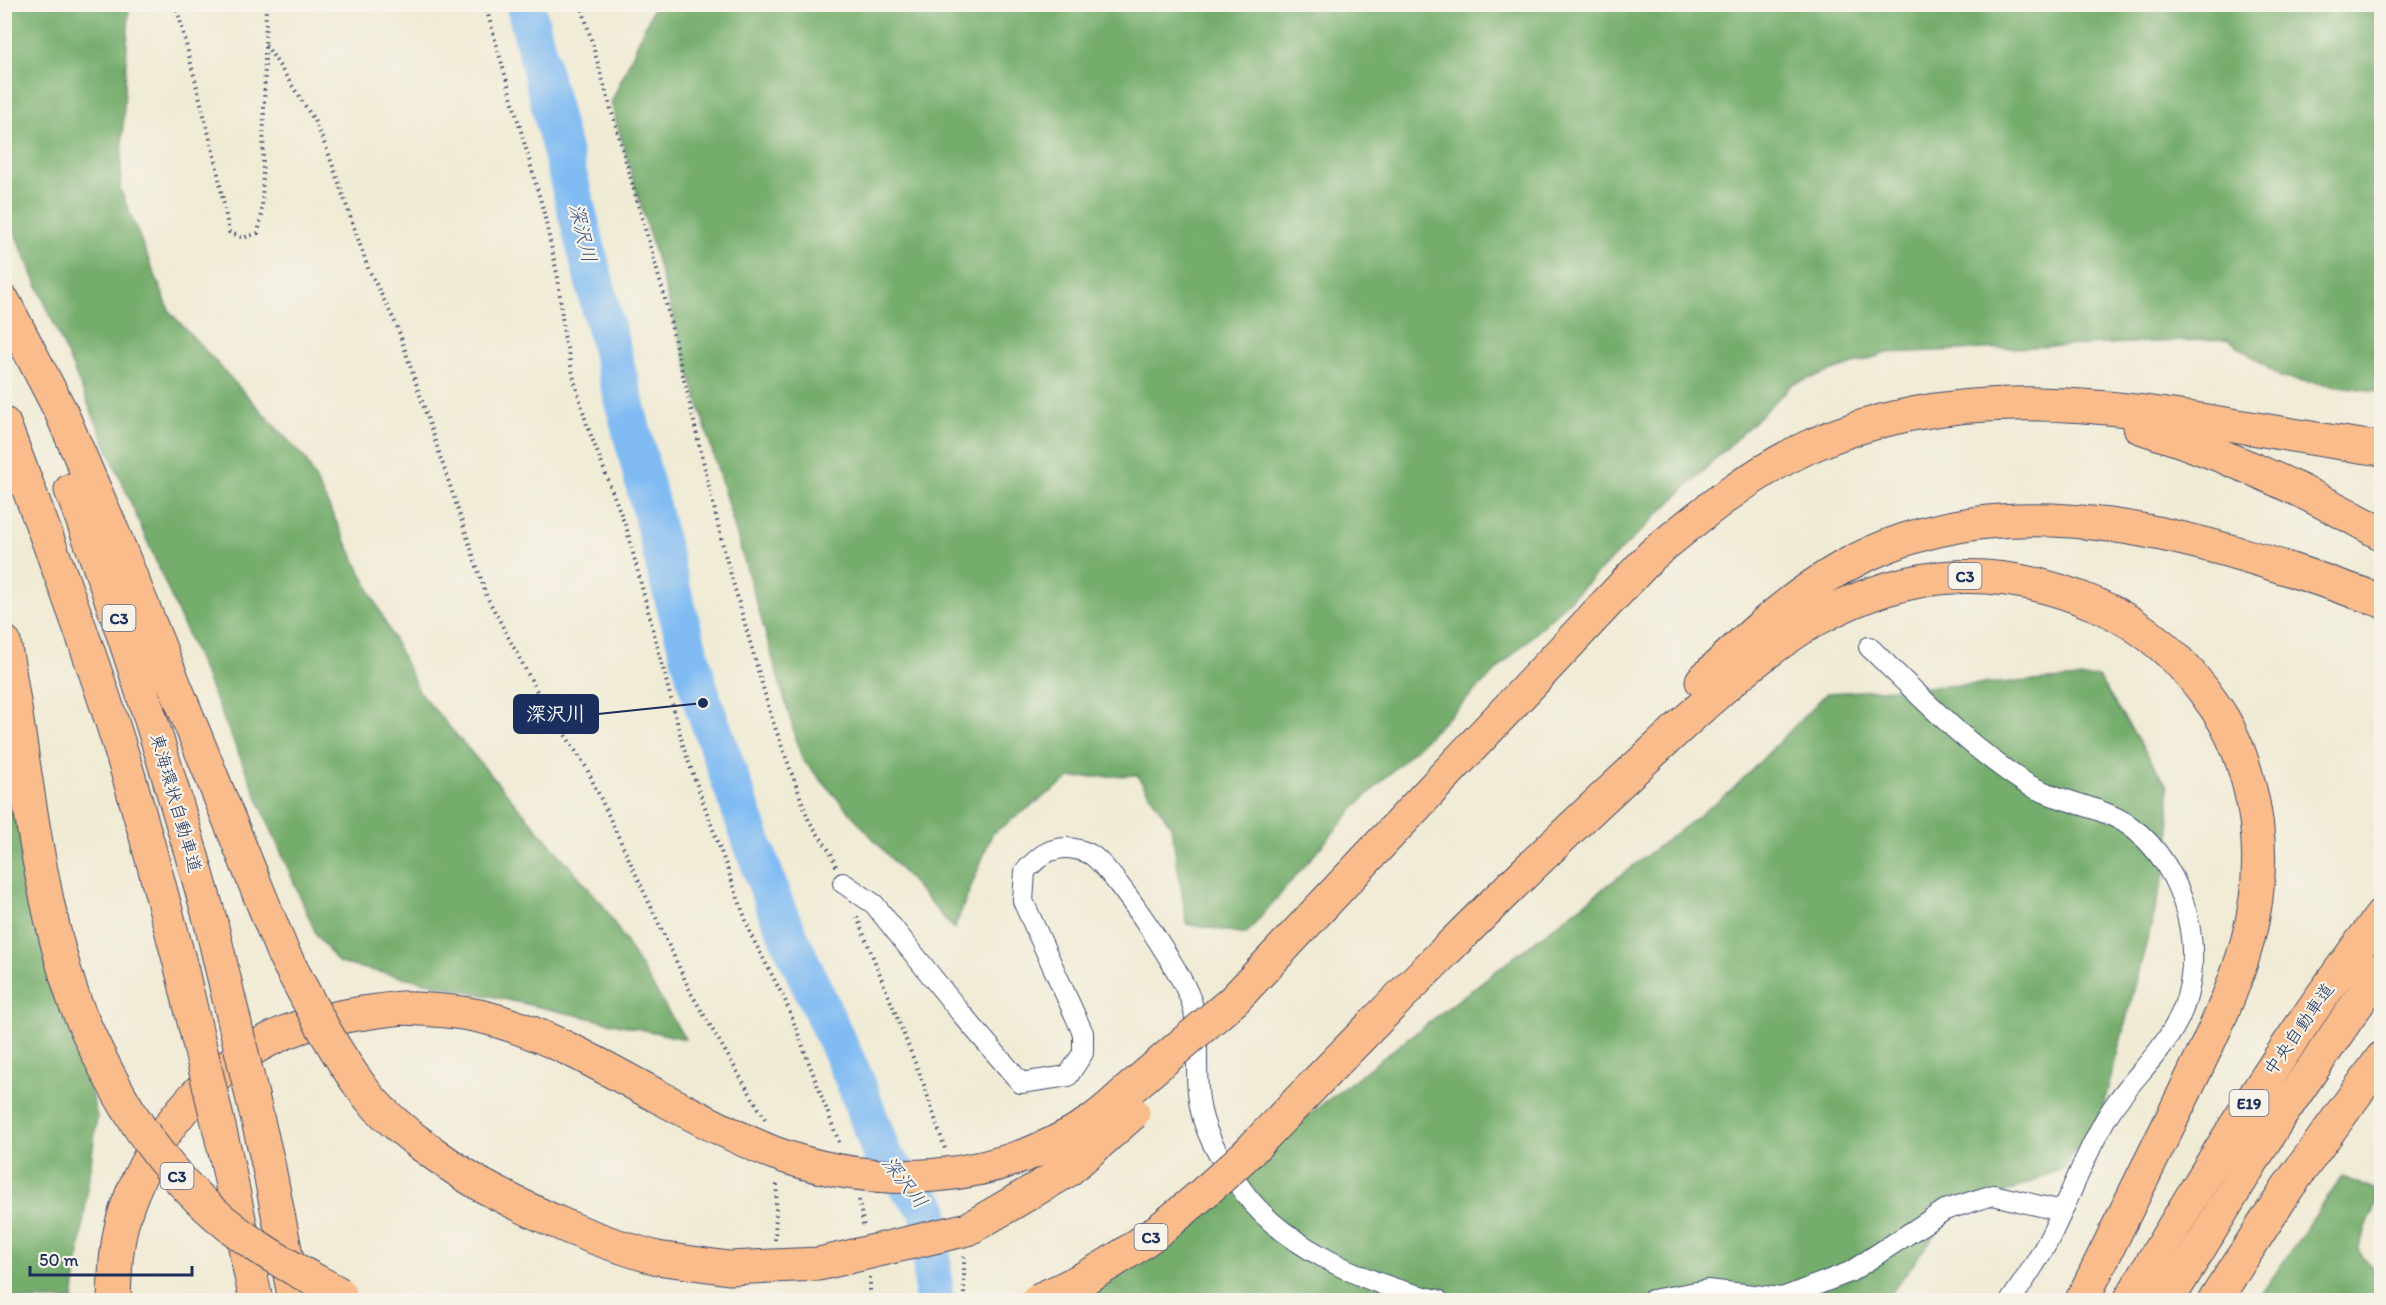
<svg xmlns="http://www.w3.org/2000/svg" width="2386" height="1305" font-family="Itim,'Klee One',sans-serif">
  <rect width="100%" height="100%" fill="#f7f3e8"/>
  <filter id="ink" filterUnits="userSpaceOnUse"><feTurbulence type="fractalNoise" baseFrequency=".0167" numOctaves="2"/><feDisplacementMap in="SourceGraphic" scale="12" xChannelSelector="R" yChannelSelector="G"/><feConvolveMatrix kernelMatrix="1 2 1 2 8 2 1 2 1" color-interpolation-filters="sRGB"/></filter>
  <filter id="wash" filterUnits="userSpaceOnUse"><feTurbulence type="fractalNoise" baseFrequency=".008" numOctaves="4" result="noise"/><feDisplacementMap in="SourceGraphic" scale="24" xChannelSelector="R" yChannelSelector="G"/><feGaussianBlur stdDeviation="1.35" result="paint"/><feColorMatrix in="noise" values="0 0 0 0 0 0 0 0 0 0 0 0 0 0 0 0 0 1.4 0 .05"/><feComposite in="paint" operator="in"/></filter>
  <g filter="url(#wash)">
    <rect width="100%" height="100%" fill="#f0ebd4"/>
    <path fill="#75ad6c" stroke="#486e65" stroke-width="1.5" d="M655,4l1726,1v387l-99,-14 -54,-39 -341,14 -94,31 -437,422 -110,128 -59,-10 -16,-98 -34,-51 -67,3 -78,56 -38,95 -152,-170 -191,-656z
      M4,5h125l-9,184 50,123 136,148 114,233 183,212 82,134 -346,-76 -22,-27 -312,-726z
      M2098,677l70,110 3,63 -69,261 -38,57 -117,50 -61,82h-819l665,-510 95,-97z
      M4,738l93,379 -24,183h-68z
      M2342,1177l38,15 -22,58 23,28v22h-124z"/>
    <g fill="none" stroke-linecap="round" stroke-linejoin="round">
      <path stroke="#80bcf3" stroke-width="39" d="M525,4l145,581 33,118 73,206 79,172 28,76 46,52 5,91"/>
    </g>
  </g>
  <g filter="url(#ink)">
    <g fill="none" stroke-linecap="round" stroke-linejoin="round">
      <defs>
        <path id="street" d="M1869,647c48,46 96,97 153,134 33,21 79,24 108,45 57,41 80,134 47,196 -19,37 -52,62 -72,98 -21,37 -35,77 -54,115 -11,23 -26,44 -40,65
          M843,883l31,21 86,108 61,71 47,-7 15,-23v-20l-60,-132 2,-30c13,-13 22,-23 42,-23 7,0 21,4 26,8 24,19 93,121 100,151 8,31 0,71 8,104 6,29 25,57 42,80 40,56 130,96 195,109
          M1782,1298l68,-26 95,-62 48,-15 69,16
          M1652,1300l55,-10 75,8 4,2"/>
        <path id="highway" d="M4,302l57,110 51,118 171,423
          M4,424c36,95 72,189 104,286 28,85 50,171 73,257
          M2140,427c84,26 165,63 242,107
          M71,490c55,142 99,287 140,433
          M4,642c22,120 31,245 71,361
          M1702,681c44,-42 88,-84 141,-114 172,-96 368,-26 539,34
          M1234,1000l418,-445c49,-41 98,-81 156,-108 183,-84 385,-24 574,2
          M225,1152l31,148
          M1249,1152c124,-129 249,-257 380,-378 54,-50 125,-120 188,-155 93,-52 183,-56 280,-14 49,21 89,58 119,103 16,23 26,49 33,77 32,121 -20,215 -71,321 -32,65 -64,130 -96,194
          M268,1163l27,137
          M481,1185c60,32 111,55 176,73
          M114,1300c1,-29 2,-61 12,-90 28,-82 93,-157 177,-184 33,-10 65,-14 99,-18
          M2130,1300c78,-132 157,-263 252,-385
          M2168,1300l108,-178 106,-154
          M2215,1300l73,-113 94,-129"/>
      </defs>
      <use href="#street" stroke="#3b4b70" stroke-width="22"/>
      <use href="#highway" stroke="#3b4b70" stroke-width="35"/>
      <path stroke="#3b4b70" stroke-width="4" stroke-dasharray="1.5 4.5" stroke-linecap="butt" d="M176,4l40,159 13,69 14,6 15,-5 4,-19 4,-210
        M485,4l58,205 15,69 6,57 11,48 12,42 40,105 57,219 68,188 34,65 54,143
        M581,4l83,291 61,259 47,165 37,102 22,32 5,13
        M266,45l47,73 15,34 40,116 29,58 90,271 51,96 48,74 105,226 74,126
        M857,917l67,168 21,64
        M859,1200l5,28
        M775,1240l2,-59
        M870,1277v23
        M964,1300v-44"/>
      <use href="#street" stroke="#fff" stroke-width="20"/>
      <use href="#highway" stroke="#f9bc8a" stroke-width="33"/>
      <defs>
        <path id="highway-bridge" d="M211,923l57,240
          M283,953c25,47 49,96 81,138 26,34 81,72 117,94
          M181,967l44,185
          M75,1003c42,100 92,184 185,245 25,17 53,31 80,46
          M402,1008c32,2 65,3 96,13 56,17 108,47 159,75 39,20 76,41 117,57 104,38 221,31 315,-30 16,-10 29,-24 43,-36 34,-29 68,-58 102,-87
          M657,1258l72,10 90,-4 149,-35 99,-58 66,-58
          M1038,1300c87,-36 143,-85 211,-148"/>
      </defs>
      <use href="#highway-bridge" stroke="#3b4b70" stroke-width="35" stroke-linecap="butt"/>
      <use href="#highway-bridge" stroke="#f9bc8a" stroke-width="33"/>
    </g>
  </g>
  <g text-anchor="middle" stroke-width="4.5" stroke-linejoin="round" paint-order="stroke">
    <g fill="#f7f3e8" stroke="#5d6a87" stroke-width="1.5">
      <rect x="1948.5" y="563" width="33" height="26" rx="4.5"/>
      <rect x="102.5" y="605" width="33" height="26" rx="4.5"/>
      <rect x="2229.5" y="1090" width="39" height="26" rx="4.5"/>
      <rect x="160.5" y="1163" width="33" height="26" rx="4.5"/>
      <rect x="1134.5" y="1224" width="33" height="26" rx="4.5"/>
    </g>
    <g font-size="16" font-weight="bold" fill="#1b2f5e">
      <text x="1965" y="582">C3</text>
      <text x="119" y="624">C3</text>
      <text x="2249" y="1109">E19</text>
      <text x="177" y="1182">C3</text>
      <text x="1151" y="1243">C3</text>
    </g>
    <g font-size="18" fill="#1b2f5e" stroke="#f7f3e8">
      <text transform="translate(176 803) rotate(74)" y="6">東海環状自動車道</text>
      <text transform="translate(2299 1029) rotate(-55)" y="6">中央自動車道</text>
    </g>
    <g font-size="20" font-style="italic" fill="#345283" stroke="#f7f3e8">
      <text transform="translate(583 233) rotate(76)" y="7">深沢川</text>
      <text transform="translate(905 1182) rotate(52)" y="7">深沢川</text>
    </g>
  </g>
  <path fill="none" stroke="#1b2f5e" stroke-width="2" d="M703 703L598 714"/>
  <circle fill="#1b2f5e" stroke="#f7f3e8" stroke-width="2" cx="703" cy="703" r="6"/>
  <rect fill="#1b2f5e" stroke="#1b2f5e" stroke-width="2" x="514" y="695" width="84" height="38" rx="6"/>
  <g font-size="20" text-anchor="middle" font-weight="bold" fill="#fff">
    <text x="556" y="721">深沢川</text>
  </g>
  <rect width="2386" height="1305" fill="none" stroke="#f7f3e8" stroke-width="24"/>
  <path d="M30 1266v9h162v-9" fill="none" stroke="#1b2f5e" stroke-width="3"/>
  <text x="39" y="1266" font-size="18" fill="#1b2f5e" stroke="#f7f3e8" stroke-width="4.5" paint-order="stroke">50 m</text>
</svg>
